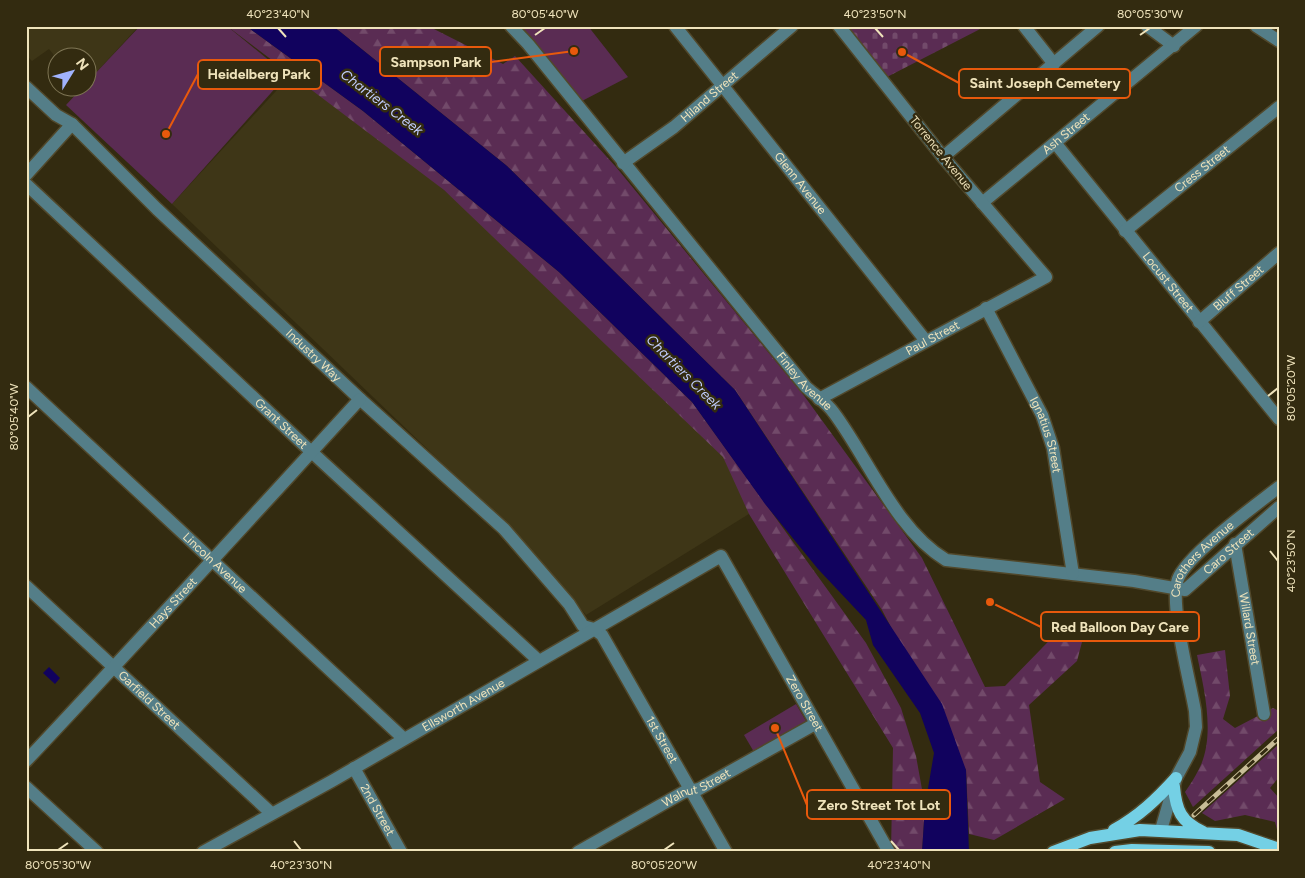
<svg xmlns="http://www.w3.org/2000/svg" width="1305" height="878" font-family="Figtree,sans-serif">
  <defs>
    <pattern id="forest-firs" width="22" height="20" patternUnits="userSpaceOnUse" patternTransform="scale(1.25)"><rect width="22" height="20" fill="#5a2c53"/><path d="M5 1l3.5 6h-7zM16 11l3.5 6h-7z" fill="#724a6a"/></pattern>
    <pattern id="cemetery-stones" width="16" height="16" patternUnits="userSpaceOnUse" patternTransform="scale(1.25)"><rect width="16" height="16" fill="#5a2c53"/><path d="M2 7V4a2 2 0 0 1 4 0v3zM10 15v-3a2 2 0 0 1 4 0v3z" fill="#724a6a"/></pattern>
  </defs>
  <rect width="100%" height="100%" fill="#332b10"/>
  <path fill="#3e3617" d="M26,26h113l-48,52 -3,-2v-18l-31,1 -8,-10 -17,12 -6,-6z
    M299,66l393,336 73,102 -179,111 -66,-77 -348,-334z"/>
  <path fill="#5a2c53" d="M140,26h87l60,49 -115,129 -106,-99 13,-14 -4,-3h13v-12l3,2z
    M518,26h70l40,51 -46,24z
    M796,704l10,17 -52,31 -10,-17z"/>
  <path fill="url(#forest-firs)" d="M227,26h19l117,85 196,161 133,130 174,241 35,65 15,48 9,50 -3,46h-31l2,-104 -144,-234 -26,-57 -279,-267z
    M333,26h95l75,38 12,-8 101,111 189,230 117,161 63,129 20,-1 71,-73 11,10 -10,38 -48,44 11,77 25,17 -71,41 -25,-6 -3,-64 -84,-160 -147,-220 -228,-224z
    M1225,650l5,46 -7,23 12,9 38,-20 6,3v18l-86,78 -8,-15c5,-7 10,-15 14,-23 17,-33 5,-80 -2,-114z
    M1279,744v33l-9,11 9,10v39l-4,-15 -30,-7 -30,6 -13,-8z"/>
  <path fill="url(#cemetery-stones)" d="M847,26h139l-99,51z"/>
  <path fill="#11025e" d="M246,26h87l174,140 228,224 207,314 24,66 3,82h-47l3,-46 9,-53 -14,-40 -47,-68 -7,-25 -48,-51 -53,-65 -73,-102 -133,-130 -196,-161z
    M49,667l11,11 -5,6 -12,-11z"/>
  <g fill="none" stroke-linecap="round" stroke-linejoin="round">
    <defs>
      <g id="minor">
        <path id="s1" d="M511,26l17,18 278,343c9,8 21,16 28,26 35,47 61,116 112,147l188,21 51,9 94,-83"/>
        <path id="s2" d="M675,26l251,315"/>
        <path d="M1024,26l30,38"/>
        <path d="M1147,26l27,20"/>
        <path d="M1256,26l23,15"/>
        <path id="s3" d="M26,87l30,28 16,9 85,85 203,190 144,130 65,75 14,22 11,3 8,6 124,217"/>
        <path id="s4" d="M1056,144l223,275"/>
        <path d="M943,157l155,-131"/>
        <path id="s5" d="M623,163l51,-36 118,-101"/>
        <path d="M26,175l46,-51"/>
        <path id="s6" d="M26,184l278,261 235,216"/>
        <path id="s7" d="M982,203l214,-177"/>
        <path id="s8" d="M1125,231l154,-124"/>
        <path id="s9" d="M986,308l56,107 11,33 20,126"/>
        <path id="s10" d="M1199,322l80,-69"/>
        <path id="s11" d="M26,387l377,351"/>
        <path id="s12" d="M819,399l227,-122 -103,-120 -104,-131"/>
        <path id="s13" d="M1235,544l29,170"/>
        <path id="s14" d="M26,586l245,227"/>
        <path id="s15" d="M26,761c113,-120 223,-241 334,-362"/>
        <path id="s16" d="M354,768l47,84"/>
        <path d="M26,787l71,65"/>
        <path id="s17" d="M1161,830l15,-52 14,-26 6,-25 -1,-16c-5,-30 -26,-107 -17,-132 9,-24 78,-74 101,-92"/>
        <path id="s18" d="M203,852l129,-71 389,-225 168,296"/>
        <path id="s19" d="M578,852l106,-60 15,-3 116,-65"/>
      </g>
      <path id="major" d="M1174,787c2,23 7,35 29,45
        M1114,830c25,-14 42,-30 62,-52
        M1053,852l37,-14 50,-8 98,5 41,14
        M1115,852l17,-2 77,2"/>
    </defs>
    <use href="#minor" stroke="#51482b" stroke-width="15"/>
    <use href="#major" stroke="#51482b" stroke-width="15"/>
    <use href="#minor" stroke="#547e88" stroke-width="12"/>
    <use href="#major" stroke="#74d0e5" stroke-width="12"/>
    <defs>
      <path id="rail" d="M1194,815l85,-77"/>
    </defs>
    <use href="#rail" stroke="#c8bd97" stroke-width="5"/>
    <use href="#rail" stroke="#332b10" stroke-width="3" stroke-dasharray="9" stroke-linecap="butt"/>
  </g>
  <path fill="none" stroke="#efe3bb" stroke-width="2" d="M278,28l8,9M875,28l8,9M535,35l10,-7M1140,35l10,-7M1268,396l10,-8M28,417l9,-7M1270,551l8,10M294,841l7,9M891,841l8,9M58,850l10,-7M664,850l10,-7"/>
  <g text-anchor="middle" stroke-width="5" stroke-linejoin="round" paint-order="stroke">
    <g font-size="12" fill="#efe3bb" stroke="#332b10">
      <text dy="4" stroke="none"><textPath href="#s5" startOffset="109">Hiland Street</textPath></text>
      <text dy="4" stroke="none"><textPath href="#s7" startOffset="109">Ash Street</textPath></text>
      <text transform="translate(941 153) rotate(51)" y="4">Torrence Avenue</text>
      <text dy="4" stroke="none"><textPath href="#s8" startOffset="99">Cress Street</textPath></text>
      <text dy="4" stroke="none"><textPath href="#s2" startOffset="201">Glenn Avenue</textPath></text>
      <text dy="4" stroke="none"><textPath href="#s4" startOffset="178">Locust Street</textPath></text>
      <text dy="4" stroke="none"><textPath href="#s10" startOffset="52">Bluff Street</textPath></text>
      <text dy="4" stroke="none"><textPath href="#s12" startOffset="129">Paul Street</textPath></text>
      <text dy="4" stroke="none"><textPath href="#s3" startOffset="394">Industry Way</textPath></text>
      <text dy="4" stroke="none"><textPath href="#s1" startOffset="461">Finley Avenue</textPath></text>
      <text dy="4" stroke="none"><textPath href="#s6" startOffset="350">Grant Street</textPath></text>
      <text dy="4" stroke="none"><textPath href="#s9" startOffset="141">Ignatius Street</textPath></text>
      <text dy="4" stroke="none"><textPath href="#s1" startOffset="990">Caro Street</textPath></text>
      <text dy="4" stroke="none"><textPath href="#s11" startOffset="258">Lincoln Avenue</textPath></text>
      <text dy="4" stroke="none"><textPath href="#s17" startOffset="289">Carothers Avenue</textPath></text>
      <text dy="4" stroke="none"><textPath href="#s15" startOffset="216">Hays Street</textPath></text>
      <text dy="4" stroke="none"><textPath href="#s13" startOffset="86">Willard Street</textPath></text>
      <text dy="4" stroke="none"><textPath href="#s14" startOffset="168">Garfield Street</textPath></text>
      <text dy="4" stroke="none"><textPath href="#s18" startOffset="299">Ellsworth Avenue</textPath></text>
      <text dy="4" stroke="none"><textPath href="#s18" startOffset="766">Zero Street</textPath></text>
      <text dy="4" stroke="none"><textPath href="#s3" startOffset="919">1st Street</textPath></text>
      <text dy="4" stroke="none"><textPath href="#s19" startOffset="135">Walnut Street</textPath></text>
      <text dy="4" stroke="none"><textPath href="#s16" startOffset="48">2nd Street</textPath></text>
    </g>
    <g font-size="14" font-style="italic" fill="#c2ceff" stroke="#332b10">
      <text transform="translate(382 102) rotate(37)" y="5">Chartiers Creek</text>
      <text transform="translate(684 372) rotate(45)" y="5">Chartiers Creek</text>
    </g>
  </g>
  <path fill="none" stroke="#e8590c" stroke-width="2" d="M574 51L491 62M166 134L198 74M902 52L959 83M990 602L1041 627M775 728L807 805"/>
  <g fill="#e8590c" stroke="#332b10" stroke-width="2">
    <circle cx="574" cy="51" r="5"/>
    <circle cx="166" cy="134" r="5"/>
    <circle cx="902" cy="52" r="5"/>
    <circle cx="990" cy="602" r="5"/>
    <circle cx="775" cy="728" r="5"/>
  </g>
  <g fill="#332b10" stroke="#e8590c" stroke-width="2">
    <rect x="380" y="47" width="111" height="29" rx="5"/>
    <rect x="198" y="60" width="123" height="29" rx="5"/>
    <rect x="959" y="69" width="171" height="29" rx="5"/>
    <rect x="1041" y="612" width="158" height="29" rx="5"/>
    <rect x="807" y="790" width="143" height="29" rx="5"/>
  </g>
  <g font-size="14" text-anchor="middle" font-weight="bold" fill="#efe3bb">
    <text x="436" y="67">Sampson Park</text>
    <text x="259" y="79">Heidelberg Park</text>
    <text x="1045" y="88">Saint Joseph Cemetery</text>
    <text x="1120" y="632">Red Balloon Day Care</text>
    <text x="879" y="810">Zero Street Tot Lot</text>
  </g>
  <rect width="1305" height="878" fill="none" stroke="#332b10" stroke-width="55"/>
  <g transform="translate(72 72) rotate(53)"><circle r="24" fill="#332b10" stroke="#7e7554"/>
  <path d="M0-4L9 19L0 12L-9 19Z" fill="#a1b3fd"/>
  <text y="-8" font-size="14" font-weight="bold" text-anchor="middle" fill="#efe3bb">N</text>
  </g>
  <rect x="28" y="28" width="1250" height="822" fill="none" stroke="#efe3bb" stroke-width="2"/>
  <g font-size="12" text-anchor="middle" fill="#efe3bb">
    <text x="278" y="18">40°23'40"N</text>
    <text x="545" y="18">80°05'40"W</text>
    <text x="875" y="18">40°23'50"N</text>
    <text x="1150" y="18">80°05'30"W</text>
    <text transform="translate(1291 388) rotate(-90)" y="4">80°05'20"W</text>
    <text transform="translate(14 417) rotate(-90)" y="4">80°05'40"W</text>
    <text transform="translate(1291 561) rotate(-90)" y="4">40°23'50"N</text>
    <text x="58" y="869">80°05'30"W</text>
    <text x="301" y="869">40°23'30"N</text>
    <text x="664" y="869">80°05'20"W</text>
    <text x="899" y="869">40°23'40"N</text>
  </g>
</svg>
